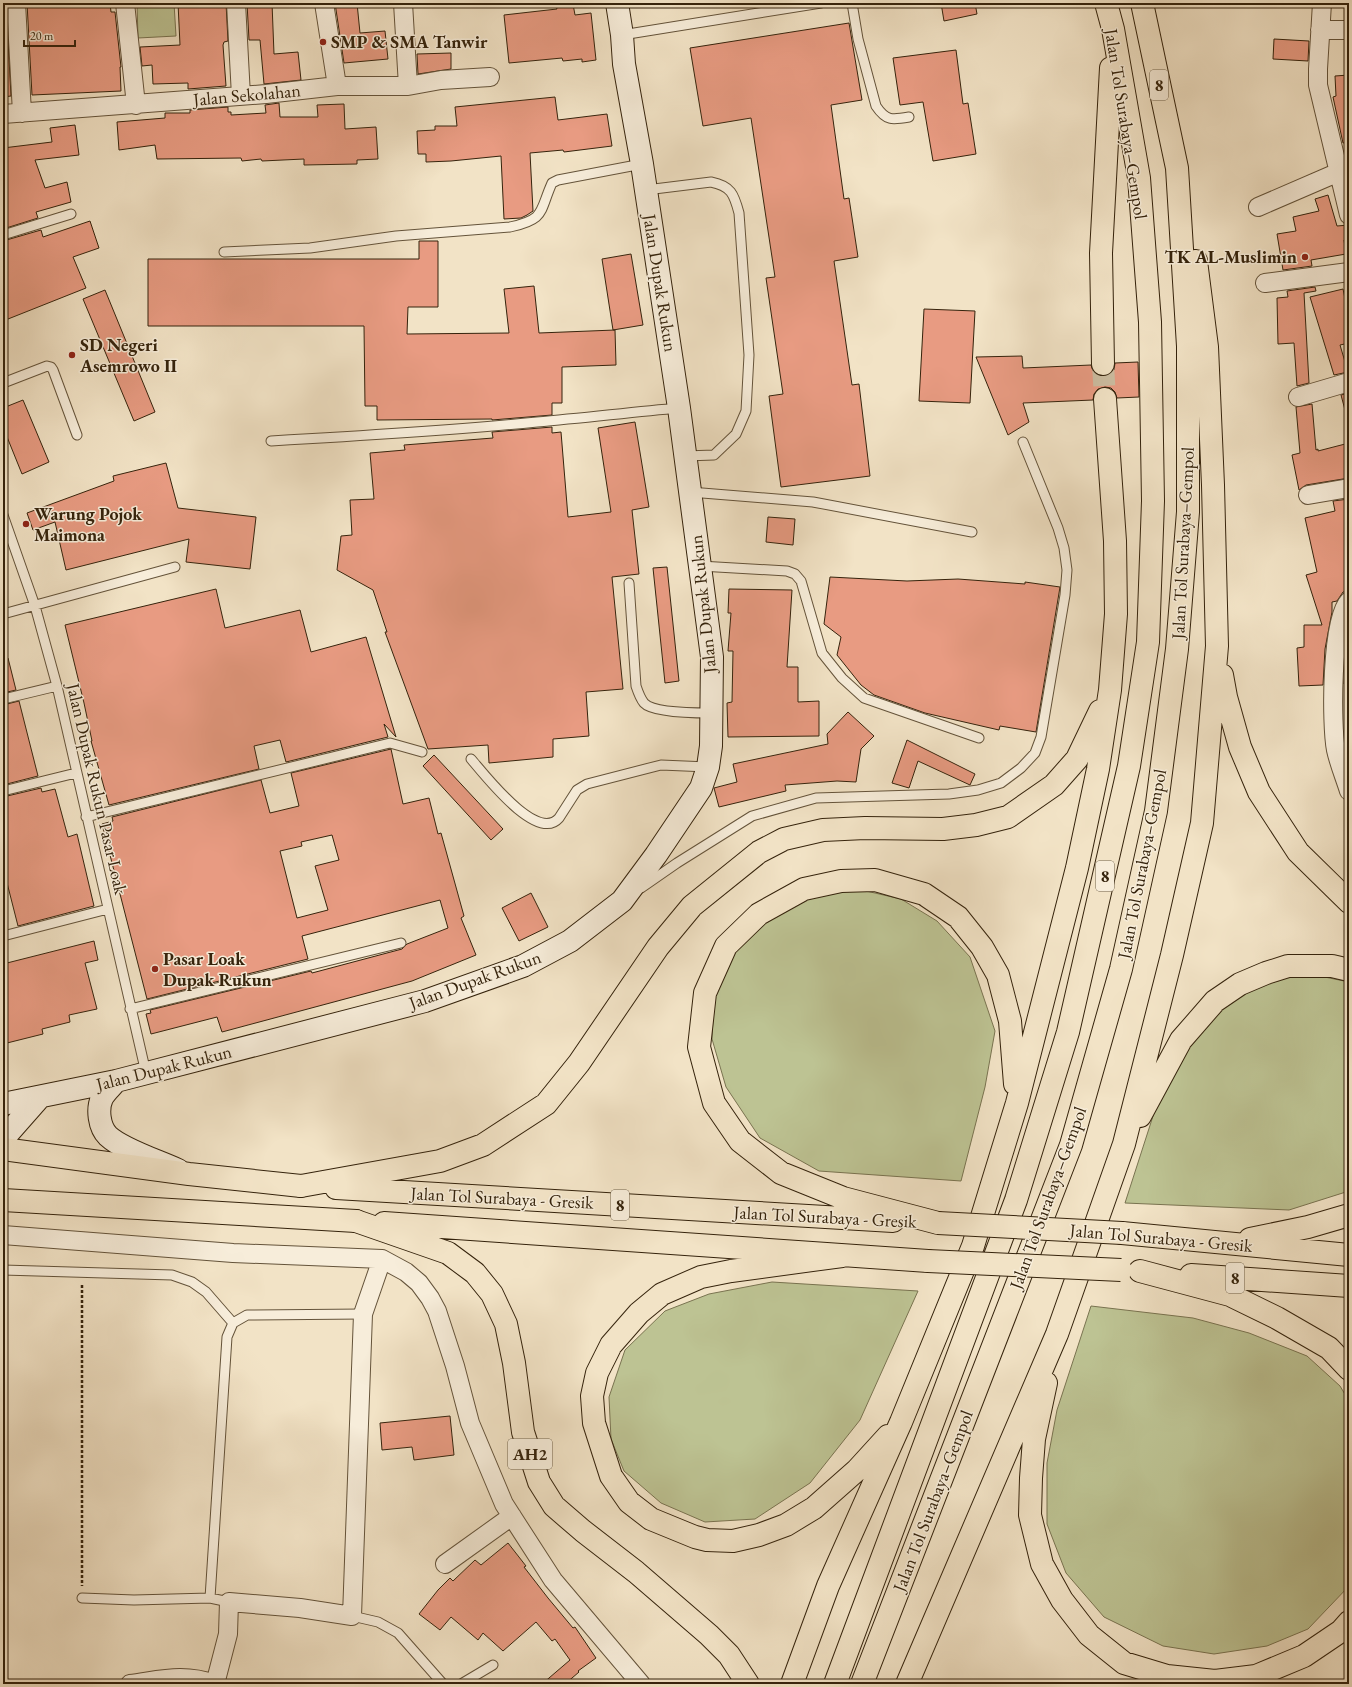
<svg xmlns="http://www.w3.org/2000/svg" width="1352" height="1687" font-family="'EB Garamond',serif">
  <rect width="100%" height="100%" fill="#f2e3c6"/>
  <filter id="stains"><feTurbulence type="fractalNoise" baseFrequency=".005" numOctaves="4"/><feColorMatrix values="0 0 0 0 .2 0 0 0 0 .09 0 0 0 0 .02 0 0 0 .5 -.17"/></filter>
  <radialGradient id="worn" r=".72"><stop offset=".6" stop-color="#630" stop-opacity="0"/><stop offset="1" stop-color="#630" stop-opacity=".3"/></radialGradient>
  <path fill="#bdc393" stroke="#797350" d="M137,3h37l2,33 -38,2z
    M853,888l48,11 36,22 33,36 25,74 -10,56 -24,94 -142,-10 -59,-33 -34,-51 -14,-48 2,-45 18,-46 32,-28 45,-24z
    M1305,973l44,9v209l-60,19 -164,-7 29,-90 33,-74 34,-35 40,-22z
    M772,1282l146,9 -58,129 -50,63 -55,36 -50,3 -44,-19 -37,-32 -13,-32 -2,-42 16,-47 40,-39 44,-17z
    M1091,1306l102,12 56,15 58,23 33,30 9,15v185l-41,43 -41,17 -53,8 -51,-8 -59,-29 -38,-44 -19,-49v-61l10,-53z"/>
  <path fill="#e89b82" stroke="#35230c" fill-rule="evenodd" d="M3,3h3l5,93 -8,1z
    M27,3h83l1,9h4l6,55h-1l1,24 -89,4z
    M178,3h48l2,38 -4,1 -1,3 3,41 -38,3v-6l-35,1 -1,-19 -10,1 -2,-19 40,-2z
    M247,3h25l2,51 24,-2 3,28 -37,4 -4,-44h-11z
    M335,3h22l3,30 25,-2 3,28 -44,4z
    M941,3h34l2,11 -33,7z
    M573,4l2,11 16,-2 5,47 -14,2v-3l-19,2 -1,-3 -53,5 -5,-48 53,-6 -1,-3z
    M849,23l13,77 -31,5 13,94 5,-1 9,59 -24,4 18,124 7,-1 11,92 -89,11 -12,-91 14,-2 -17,-116 9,-1 -24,-159 -48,8 -13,-78z
    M1274,39l35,2 -1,20 -35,-2z
    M956,50l7,54 5,-1 8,51 -43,7 -10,-59 -23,3 -7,-47z
    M451,53v16l-33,5 -1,-20z
    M1349,75v67l-6,1 -10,-46 3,-1 -1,-20z
    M555,97l3,23 49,-6 5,32 -48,6 -1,-2 -33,3 3,58 -6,4 -6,3 -17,1 -3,-63 -50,5 -25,1v-8h-8l-1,-23 18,-1v-4h22l-2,-19z
    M279,103l1,14h38l-1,-12 27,-1 1,25 31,-2 2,32 -21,1v4l-53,1v-6l-42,2 -1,-2 -19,2 -1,-3 -84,1 -2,-14 -36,5 -2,-28 48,-4v-5h25v-3l38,-3v5h3v3l35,-2 -1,-8z
    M75,125l4,30 -44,5 10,28 22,-6 4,20 -35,10 2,6 -35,11v-81l49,-6 -2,-14z
    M1328,195l9,31 12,-1v14l-5,1 2,14 -35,6 1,6 -29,4 -6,-36 19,-3 -3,-14 26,-6 -4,-12z
    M90,221l9,27 -26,9 13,31 -83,33v-80l38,-11 2,7z
    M419,241h19v66h-30l-1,27 102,-1 -5,-44 30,-3 5,47 76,-3 1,35 -54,2v36h-10v12l-60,5v-1l-115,1v-14h-12l-1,-80h-216v-67h271z
    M631,254l12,71 -30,5 -11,-71z
    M1315,287l1,4 -12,2 5,90 -12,3 -3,-43 -16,1 -1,-46 11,-1 -1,-6z
    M1343,289l6,29v25l-9,2 8,27 -14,3 -24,-78z
    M105,290l50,122 -21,9 -51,-122z
    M924,309l51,2 -5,92 -51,-2z
    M1022,356l1,12 68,-3 2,6 4,4 6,1 7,-2 4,-4 1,-7 23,-1 1,35 -22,1 -2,-6 -4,-4 -6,-1 -7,2 -4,5 -1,6 -70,3 6,19 -21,13 -32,-78z
    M1349,393v17h-4l-4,-15z
    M23,400l26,62 -27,12 -19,-47v-19z
    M1312,404l4,46 2,-1v2l31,-8v35l-43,7 -7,5 -7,-35 8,-2 -4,-46z
    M635,422l14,85 -17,3 7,64 -27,3 11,112 -37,3 3,44 -36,3v18l-64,6 -1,-18 -60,4 -43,-117h2l-14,-42 -36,-20 4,-34 11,-1 -2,-35 24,-1 -4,-46 35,-3 -1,-5 89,-7 -1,-6 60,-5v6l9,-1 7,85 43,-5 -13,-84z
    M166,463l12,45 78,9 -6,52 -64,-7 3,-23 -123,31 -11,-48 -22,8 -6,-17 87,-32 -1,-5z
    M1349,499v92l-6,1 -6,9 -5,1v10l-7,37 -2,36 -24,1 -2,-38 7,-1v-22h18l-16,-50 11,-3 -12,-54 30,-7 -2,-10z
    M768,517l27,2 -2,26 -27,-3z
    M667,567l12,114 -14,2 -12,-115z
    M830,577l77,4 51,-2 67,5v-2l35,5 -24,145 -36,-6 -1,4 -74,-17 -51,-18 -13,-10 -24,-30 4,-18 -17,-13z
    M216,589l9,39 75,-18 11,42 55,-15 30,100 -12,-13 4,13 -102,25 -6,-22 -26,6 5,23 -150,36 -18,-64h1l-8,-38 -19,-78z
    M729,589l63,1 -5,77h11v35l21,-1v35l-91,1 -1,-34 5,-1 1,-51h-5l3,-38h-3z
    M1347,645h2v39h-5z
    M8,658l8,32 -13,3v-34z
    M19,701l19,75 -35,9v-80z
    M848,712l26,24 -13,13 -5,33 -19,-1 -52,4 1,6 -67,16 -5,-19 23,-6 -4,-18 95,-20 -1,-10z
    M907,740l68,34 -5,11 -52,-24 -9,27 -17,-5z
    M391,749l12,55 26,-6 9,36 3,-1 23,83 -3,2 15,37 -64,26 -190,51 -5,-15 -66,17 -5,-20 5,-1 -1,-3 161,-39 1,2 90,-24 5,-5 41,-16 -8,-28 -138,36 6,23 -161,40 -45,-175 11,-3 -1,-4 149,-37 9,33 29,-7 -8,-33zM332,835l7,25 -24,6 13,44 -31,8 -17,-67 22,-5 -1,-4z
    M434,755l69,74 -12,11 -68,-74z
    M41,788l1,4 13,-3 13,48 9,-3 17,72 -76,20 -15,-59v-70z
    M531,893l17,34 -29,14 -17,-33z
    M94,941l4,19 -13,3 12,46 -28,6 1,7 -28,7 1,5 -40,10v-80z
    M450,1416l4,39 -40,5 -2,-13 -30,3 -2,-27z
    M508,1543l18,23 -2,1 24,31 25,30 2,-1 21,31 -18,13 1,1 -14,12h-23l28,-24 -15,-21 -3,2 -16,-19 -33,29 -20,-18 -5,7 -27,-23 -11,13 -21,-16 19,-24 12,-12 3,3 22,-21 6,5z"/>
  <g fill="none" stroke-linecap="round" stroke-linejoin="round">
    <path stroke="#ccbda1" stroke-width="22" stroke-dasharray="22 11" stroke-linecap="butt" d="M1103,364l2,35"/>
    <defs>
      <path id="service" d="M852,3l6,36 18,67c10,15 16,14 33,11
        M622,35l199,-32
        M646,190l65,-8c20,4 23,12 28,31l10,142 -3,56 -10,23 -22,21 -29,1
        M3,235l68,-21
        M224,252l86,-4 86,-12 114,-9c36,-8 29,-15 42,-44l6,-3 84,-16
        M3,383l44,-17 4,1 2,3 24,65
        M271,441c89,-5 178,-10 266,-19 48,-4 95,-10 142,-14
        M690,492l123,10 159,30
        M3,515l32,91 22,80 89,387
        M700,566l87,5 8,3 6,7 21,72 20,25 22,20 115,40
        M629,583l7,103c2,6 4,12 8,17 9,10 53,10 67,10
        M3,614l172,-47
        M3,699l54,-13
        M471,759c14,16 66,84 88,59l18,-28 10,-6 74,-19 47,2
        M3,791l73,-18
        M86,817l304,-74 32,9
        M641,888l36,-25 75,-47 64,-18 133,-4 29,-4 23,-7 20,-15 14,-15 6,-16 24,-142 2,-25 -3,-22 -6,-20 -35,-86
        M3,936l105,-27
        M130,1009l271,-66
        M3,1270l169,5 20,7 14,10 27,31
        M82,1598l52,2 76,-2 19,4
        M210,1598l17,-261 6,-14 14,-8 116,-1
        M352,1616l26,6 20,11 45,51
        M461,1684l32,-19"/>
      <path id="minor" d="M16,3l6,110
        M125,3l11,102
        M236,3l5,93
        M324,3l13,83
        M403,3l5,83
        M1322,3l-4,66v16l31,130
        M1320,30h29
        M3,114l263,-20 71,-8h71l33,-6 49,-3
        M1258,207l81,-35
        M1265,283l84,-11
        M1298,397l51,-15
        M1308,495l41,-7
        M1349,601c-18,18 -18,124 -13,149 3,14 9,28 13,41
        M3,1235l230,18 149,6 24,13 13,11 11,15 7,13 18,55 15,57 34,81 49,76 88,104
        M445,1564l67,-48
        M130,1684c31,-4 54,-11 84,0
        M215,1684l13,-50 1,-32 71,6 52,8 11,-302 19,-55"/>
      <path id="secondary" d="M116,1081c-4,5 -11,11 -14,17 -5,11 -3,29 6,38 15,14 51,25 70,34
        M3,1104l113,-23 309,-80 98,-35 47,-25 52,-40 34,-46 45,-67 7,-21 3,-21 1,-89 -33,-249 -37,-244 -18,-100 -2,-29 -5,-32
        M3,1139l37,-42"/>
      <path id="primary" d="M3,1149l186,25 112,12
        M3,1200l353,21"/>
      <path id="motorway" d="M1103,364l-2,-111 10,-185
        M1222,675l4,22 14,50 19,45 39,60 51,50
        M1140,1116l41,-76 34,-39 25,-17 26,-11 22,-7h44l17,4
        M301,1186l139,-25 43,-16 63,-41 33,-41 79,-116 34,-41 67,-54 25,-13 39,-9 42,-2 78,1 33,-4 32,-8 46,-32 23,-26 23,-48
        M336,1188l557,33
        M356,1221l92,32 27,20 17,21 14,30 8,39 9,69 16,50 15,24 29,25 53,41 73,63 20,20 19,29
        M384,1223l544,38
        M938,1223l-95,-25 -62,-25 -41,-32 -26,-38 -15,-56 6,-54 21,-47 33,-32 45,-25 37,-8 34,-1 49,14 34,23 24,30 16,28 12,46 5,63
        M1122,1233l227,22
        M1250,1239l58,-12 41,-12
        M842,1256l-111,15 -30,6 -39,17 -23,19 -28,32 -14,28 -5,23 2,27 17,53 18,26 22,17 44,18 12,3 26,1 26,-6 27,-10 28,-17 43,-38 31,-34
        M1140,1271l90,24 47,23 52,30 20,21
        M1191,1275l158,11
        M1046,1383l-12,56 -3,39 -1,37 12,49 20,36 27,35 35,28 43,13 48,5 41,-5 48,-20 37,-25 8,-9
        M792,1684l36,-98 73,-164 72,-176 44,-143 60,-235 21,-99 12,-79 6,-76 -1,-73 -10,-142
        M835,1684l181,-484 52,-168 61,-266 19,-124 5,-141 -3,-179 -11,-144 -26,-149 -7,-26
        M862,1684l209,-539 50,-176 35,-158 21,-162 11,-137v-166l-11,-178 -35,-165
        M907,1684l150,-350 67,-190 48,-189 30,-132 15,-177 -4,-161 -6,-138 -11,-86"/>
    </defs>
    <use href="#service" stroke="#64533a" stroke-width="11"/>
    <use href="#minor" stroke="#64533a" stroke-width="20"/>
    <use href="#secondary" stroke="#35230c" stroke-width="24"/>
    <use href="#primary" stroke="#35230c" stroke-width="24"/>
    <use href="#motorway" stroke="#35230c" stroke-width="24"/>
    <path stroke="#35230c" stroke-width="2.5" stroke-dasharray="3 2" stroke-linecap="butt" d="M82,1285v301"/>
    <use href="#service" stroke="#f7edda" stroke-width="9"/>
    <use href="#minor" stroke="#f7edda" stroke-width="18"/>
    <use href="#secondary" stroke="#f7edda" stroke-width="22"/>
    <use href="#primary" stroke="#f2e3c6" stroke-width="22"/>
    <use href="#motorway" stroke="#f2e3c6" stroke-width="22"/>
    <defs>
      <path id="motorway-bridge" d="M938,1223l184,10
        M928,1261l193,9"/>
    </defs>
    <use href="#motorway-bridge" stroke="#35230c" stroke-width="24" stroke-linecap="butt"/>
    <use href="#motorway-bridge" stroke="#f2e3c6" stroke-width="22"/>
  </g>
  <g fill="#8f2418" stroke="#f7edda" stroke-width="1.5">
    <circle cx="323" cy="42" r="4"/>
    <circle cx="1305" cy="257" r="4"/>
    <circle cx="72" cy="355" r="4"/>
    <circle cx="26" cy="524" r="4"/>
    <circle cx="155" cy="969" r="4"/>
  </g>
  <g text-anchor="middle" stroke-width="3" stroke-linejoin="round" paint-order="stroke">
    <g fill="#f7edda" stroke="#6f604a" stroke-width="1">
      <rect x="1150" y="70" width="18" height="30" rx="3"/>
      <rect x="1096" y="861" width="18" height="30" rx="3"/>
      <rect x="611" y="1190" width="18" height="30" rx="3"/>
      <rect x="1226" y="1263" width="18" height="30" rx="3"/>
      <rect x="508" y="1439" width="44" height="30" rx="3"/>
    </g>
    <g font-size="17" font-weight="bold" fill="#35230c">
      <text x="1159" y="91">8</text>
      <text x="1105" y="882">8</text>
      <text x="620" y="1211">8</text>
      <text x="1235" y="1284">8</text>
      <text x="530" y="1460">AH2</text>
    </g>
    <g font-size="18" font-weight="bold" fill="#35230c" stroke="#f7edda" text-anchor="start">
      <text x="331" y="48">SMP &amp; SMA Tanwir</text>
      <text x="1297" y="263" text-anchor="end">TK AL-Muslimin</text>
      <text x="80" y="351">SD Negeri<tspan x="80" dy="21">Asemrowo II</tspan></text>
      <text x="34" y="520">Warung Pojok<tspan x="34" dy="21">Maimona</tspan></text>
      <text x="163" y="965">Pasar Loak<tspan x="163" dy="21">Dupak Rukun</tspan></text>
    </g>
    <g font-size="18" fill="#35230c" stroke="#f7edda">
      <text transform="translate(247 95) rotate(-5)" y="6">Jalan Sekolahan</text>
      <text transform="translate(1126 124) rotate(81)" y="6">Jalan Tol Surabaya–Gempol</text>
      <text transform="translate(660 283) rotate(81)" y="6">Jalan Dupak Rukun</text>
      <text transform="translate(1183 543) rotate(-87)" y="6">Jalan Tol Surabaya–Gempol</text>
      <text transform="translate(703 604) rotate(-96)" y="6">Jalan Dupak Rukun</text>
      <text transform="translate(97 789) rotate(77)" y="6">Jalan Dupak Rukun Pasar Loak</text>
      <text transform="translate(1142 864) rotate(-79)" y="6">Jalan Tol Surabaya–Gempol</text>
      <text transform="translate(475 980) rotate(-20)" y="6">Jalan Dupak Rukun</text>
      <text transform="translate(164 1068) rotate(-14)" y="6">Jalan Dupak Rukun</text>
      <text transform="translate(502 1198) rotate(3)" y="6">Jalan Tol Surabaya - Gresik</text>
      <text transform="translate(1048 1198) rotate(-70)" y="6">Jalan Tol Surabaya–Gempol</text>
      <text transform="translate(825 1217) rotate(3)" y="6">Jalan Tol Surabaya - Gresik</text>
      <text transform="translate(1161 1238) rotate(5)" y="6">Jalan Tol Surabaya - Gresik</text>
      <text transform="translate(933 1501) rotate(-69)" y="6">Jalan Tol Surabaya–Gempol</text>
    </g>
  </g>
  <rect width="1352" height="1687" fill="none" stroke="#f2e3c6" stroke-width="16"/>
  <rect x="4" y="4" width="1344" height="1679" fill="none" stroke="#35230c" stroke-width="2"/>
  <rect x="8" y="8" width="1336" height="1671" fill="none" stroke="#35230c"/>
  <path d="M24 40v6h51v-6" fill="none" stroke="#35230c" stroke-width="2"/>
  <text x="30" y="40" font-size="12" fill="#35230c" stroke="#f7edda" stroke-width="3" paint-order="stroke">20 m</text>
  <rect width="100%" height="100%" filter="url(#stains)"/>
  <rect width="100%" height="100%" fill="url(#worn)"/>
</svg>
